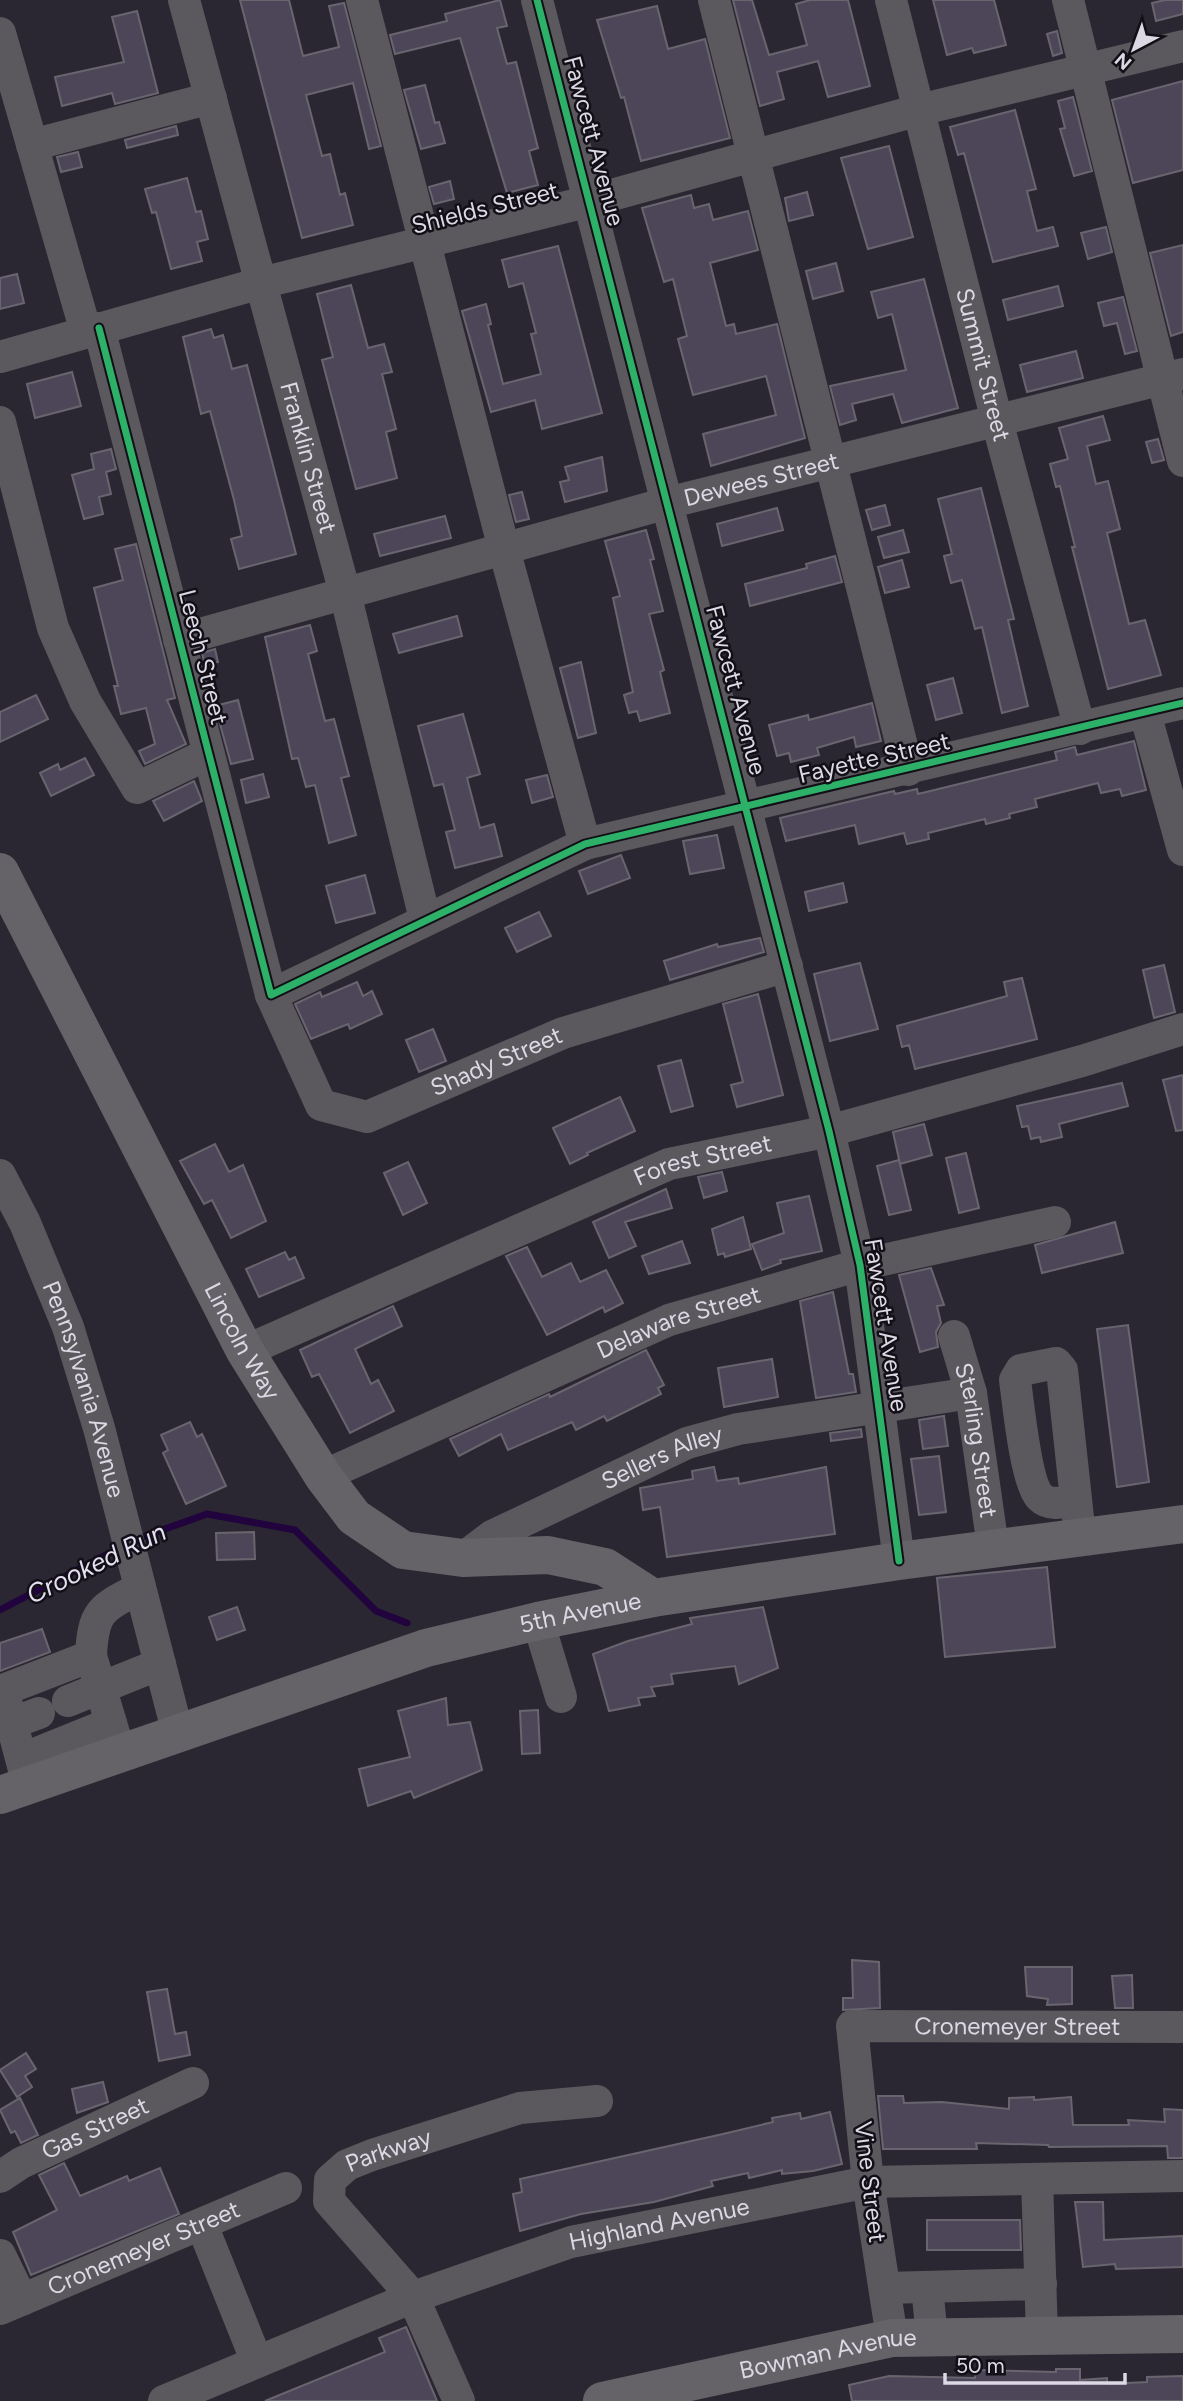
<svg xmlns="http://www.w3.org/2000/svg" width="1183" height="2401" font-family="Figtree,sans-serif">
  <rect width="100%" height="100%" fill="#2b2732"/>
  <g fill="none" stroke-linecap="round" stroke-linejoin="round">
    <path stroke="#21043e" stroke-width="7" d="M137,1539l70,-25 88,16 81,81 31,12
      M0,1610l121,-63"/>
  </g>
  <path fill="#4d4658" stroke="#69656f" stroke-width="2" d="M240,0h49l14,56 36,-9 -10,-41 15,-3 37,143 -12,3 -16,-66 -47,12 16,61 8,-2 10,41 5,-2 8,32 -51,13z
    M500,0l7,26 -10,2 10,36 9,-2 22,86 -9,3 9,34 -31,8 -47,-155 -65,16 -5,-19 57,-14 -2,-7z
    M733,0h19l17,55 38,-10 -11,-41 14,-4h38l22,86 -42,11 -10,-36 -41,11 7,27 -24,7z
    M933,0h61l12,45 -32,8 -2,-5 -25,7z
    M1165,0h18v14l-27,7 -4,-18z
    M657,6l11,43 37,-10 25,99 -89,23 -17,-64 -3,1 -24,-78z
    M137,11l21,82 -43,11 -3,-11 -50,13 -7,-29 69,-15 -12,-45z
    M1057,31l5,22 -9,3 -6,-22z
    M1183,81v89l-50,13 -21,-83z
    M425,85l10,38 4,-1 6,21 -24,6 -17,-59z
    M1073,97l19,74 -18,5 -14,-47 5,-1 -7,-27z
    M1015,110l21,79 -9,2 10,40 16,-4 5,19 -65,16 -29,-109 -6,2 -8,-28z
    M176,126l2,9 -51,13 -2,-8z
    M889,146l24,91 -45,12 -27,-91z
    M78,152l4,15 -21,5 -4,-15z
    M187,178l9,34 5,-1 7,28 -11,3 5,19 -31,8 -15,-57 -4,1 -7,-24z
    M450,181l4,18 -20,5 -5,-17z
    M807,192l6,23 -24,6 -4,-23z
    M691,195l3,13 15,-4 4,16 35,-9 10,39 -48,13 16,63 8,-2 2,10 41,-10 28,114 -94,28 -8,-32 73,-19 -10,-39 -73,19 -15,-56 9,-3 -14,-57 -9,3 -22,-74z
    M1106,227l6,25 -24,7 -7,-26z
    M1183,245v87l-12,4 -21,-83z
    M558,246l44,167 -60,16 -7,-29 -44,12 -29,-101 24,-7 5,20 -3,1 15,59 38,-10 -10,-40 5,-1 -13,-50 -14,4 -7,-27z
    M836,263l7,28 -30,8 -7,-28z
    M17,274l7,29 -24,6v-31z
    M924,279l34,129 -56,15 -9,-29 -41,10 4,16 -16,5 -10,-39 76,-16 -14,-56 -14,4 -7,-26z
    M351,285l17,63 16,-4 8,28 -10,2 14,55 -10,3 11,46 -41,11 -34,-129 11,-3 -16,-63z
    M1058,286l5,20 -55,14 -5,-20z
    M1123,297l14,54 -12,3 -8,-31 -13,3 -6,-23z
    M211,329l3,9 9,-3 9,34 15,-4 49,189 -57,15 -8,-30 11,-3 -8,-36 -24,-89 -9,3 -18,-77z
    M1076,351l7,27 -56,14 -7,-27z
    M72,372l9,34 -46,12 -8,-34z
    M1103,416l7,24 -23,6 9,38 12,-3 12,48 -13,4 22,91 16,-4 16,55 -53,14 -36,-142h3l-15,-61 -4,1 -6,-23 18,-5 -9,-31z
    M1158,439l6,21 -12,3 -6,-21z
    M111,449l5,20 -10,3 5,22 -12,3 4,17 -19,5 -12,-44 22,-6 -3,-15z
    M602,457l5,34 -42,11 -5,-20 9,-2 -4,-13z
    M981,488l33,131 -6,1 20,86 -26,7 -20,-86 -7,2 -13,-49 -11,3 -7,-27 8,-2 -14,-55z
    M522,492l7,27 -13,3 -7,-27z
    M885,505l5,20 -18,5 -6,-20z
    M777,508l6,22 -61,16 -5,-22z
    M445,516l6,22 -71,18 -6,-22z
    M646,530l8,29 -4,1 13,51 -14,3 15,56 -4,2 10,41 -30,8 -3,-10 -8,2 -5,-18 9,-3 -20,-94 7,-2 -15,-55z
    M903,530l6,22 -25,6 -6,-21z
    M136,544l39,154 -8,2 19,44 -41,20 -6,-13 16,-7 -9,-36 -25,6 -7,-28h4l-24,-98 29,-8 -8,-31z
    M835,556l7,26 -92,24 -5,-22 62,-16 -1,-4z
    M902,560l7,27 -24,6 -7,-26z
    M457,616l5,20 -63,17 -6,-19z
    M310,625l7,26 -9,3 17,67 9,-2 15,57 -8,2 15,57 -27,8 -14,-58 -9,2 -8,-29 -6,1 -27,-122z
    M215,649l3,13 -13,3 -3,-12z
    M581,662l15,71 -18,5 -18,-70z
    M953,678l9,35 -26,7 -9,-35z
    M36,695l12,24 -48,23v-30z
    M238,700l15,59 -22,5 -16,-58z
    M872,703l9,38 -25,6 -2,-10 -37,11 2,7 -28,7 -2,-9 -12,3 -8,-31 39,-10 1,5z
    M463,714l17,60 -13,4 13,50 14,-4 8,32 -47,12 -9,-36 9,-2 -12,-46 -9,2 -16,-60z
    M1134,741l12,49 -24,6 -2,-7 -19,4 -3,-10 -63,16 2,8 -28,7 1,4 -24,6 -1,-5 -57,14 1,6 -22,5 -3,-11 -45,11 -4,-19 -69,16 -6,-23 114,-27 1,3 22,-5 1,5 139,-34 -2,-8 20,-5 2,8z
    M85,758l9,17 -43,21 -11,-23 18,-9 2,6z
    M263,774l6,23 -23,6 -5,-23z
    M547,775l6,22 -21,6 -6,-23z
    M194,781l8,20 -38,20 -11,-20z
    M717,835l7,33 -34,6 -7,-33z
    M621,855l9,23 -42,16 -9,-23z
    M365,875l10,38 -39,10 -10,-37z
    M843,883l4,19 -38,9 -4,-19z
    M539,912l12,24 -34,16 -12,-24z
    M760,938l4,14 -94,28 -6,-19 53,-17 1,3z
    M860,963l18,66 -48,12 -16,-67z
    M1164,965l11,47 -21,6 -11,-48z
    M1022,978l15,61 -122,30 -6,-24 -7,2 -5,-21 110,-30 -3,-14z
    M357,982l6,14 9,-5 10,23 -32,15 -2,-5 -37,15 -16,-35 25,-12 2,5z
    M758,994l25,101 -46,12 -6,-22 12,-3 -20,-78z
    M433,1029l13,32 -27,11 -13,-32z
    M681,1060l12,46 -22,6 -13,-46z
    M1183,1075v55l-7,1 -13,-51z
    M1122,1083l6,23 -69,18 3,13 -21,5 -1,-5 -9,2 -3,-13 -6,1 -5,-21z
    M620,1097l15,34 -48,22 1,2 -18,9 -17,-36z
    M924,1124l8,31 -32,9 -7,-32z
    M215,1144l14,28 14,-7 23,56 -35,17 -19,-38 -8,4 -24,-43z
    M966,1153l13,55 -20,5 -13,-55z
    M899,1160l12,50 -22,5 -12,-49z
    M408,1162l19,41 -24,12 -19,-42z
    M722,1172l5,19 -23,7 -6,-21z
    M666,1189l6,19 -47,14 11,24 -27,12 -16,-36z
    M809,1196l13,55 -42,9 1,3 -19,7 -10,-26 32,-11 -7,-30z
    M743,1217l8,32 -26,8 -1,-4 -6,2 -6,-26z
    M1115,1222l8,31 -81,20 -7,-28z
    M682,1241l8,22 -41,11 -7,-18z
    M527,1247l15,30 29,-14 9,19 26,-12 17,33 -18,9 -2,-5 -56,28 -41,-79z
    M285,1252l4,8 6,-3 9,21 -45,19 -13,-28z
    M931,1268l13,37 -7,1 4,17 -5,9 2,15 -18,5 -21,-77z
    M833,1292l16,82h4l3,18 -40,6 -16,-97z
    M393,1306l9,20 -47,23 16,35 7,-4 16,31 -44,22 -31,-59 -7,3 -12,-27z
    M1128,1325l21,157 -32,5 -20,-158z
    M646,1350l18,35 -6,3 3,6 -54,27 -3,-5 -28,14 -4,-8 -64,28 -7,-16 -42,22 -9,-17 99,-45 1,3z
    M772,1359l6,38 -54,10 -6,-39z
    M944,1416l4,30 -25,3 -4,-29z
    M190,1422l7,15 5,-3 24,52 -40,18 -23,-51 5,-3 -7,-15z
    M861,1429l1,8 -31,4 -1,-8z
    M939,1456l7,56 -27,3 -8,-56z
    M714,1467l3,14 21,-3 1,6 87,-17 9,67 -168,23 -7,-50 -17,3 -3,-22 53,-9 -1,-8z
    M254,1532l1,27 -38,1 -1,-27z
    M1047,1567l8,80 -110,10 -8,-79z
    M237,1607l8,23 -28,10 -8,-23z
    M763,1607l15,61 -39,16 -4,-18 -64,8 2,10 -22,3 4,9 -17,2 2,7 -31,6 -16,-57 35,-13 64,-17 -2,-6z
    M42,1629l8,23 -50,19v-28z
    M446,1698l2,27 22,-3 12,48 -68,28 -3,-7 -43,15 -9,-37 51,-12 -12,-46z
    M538,1710l2,43 -18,1 -2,-43z
    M852,1960l27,2 1,46 -37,2v-12h10z
    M1025,1967h47v37l-25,1 1,-6 -21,-3z
    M1132,1975l1,33h-18l-3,-32z
    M167,1989l8,45 11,-2 4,23 -31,6 -12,-69z
    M26,2053l10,16 -11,7 7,11 -15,10 -17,-27z
    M103,2082l5,20 -31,11 -5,-24z
    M878,2096h25l1,7 38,-1 67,7v-11l25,-1v3l37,-3 2,28h56l-1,-5 37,2 -1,-13 19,1v48h-15l-1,-12 -118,1 -1,-2 -72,-2 1,6h-94z
    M20,2098l18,37 -17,8 -6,-12 -4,2 -11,-23z
    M830,2112l12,52 -29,7 -31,3v-4l-33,8 -1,-5 -37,8 2,5 -59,16 -73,12 -61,17 -7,-37 9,-2 -2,-13 203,-45 50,-12 -1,-4 28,-5 1,6z
    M64,2163l16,33 47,-20 2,5 31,-13 19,46 -148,61 -18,-43 44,-22 -18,-35z
    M1075,2202h28l1,38 79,-4v31l-67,2 -1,-5 -32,3z
    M927,2220h93l1,30h-94z
    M406,2327l31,74h-172l120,-49 -6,-14z
    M1056,2369h24v11l27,-2v6l40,-2v-5l36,-1v25h-331l-3,-16 40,-9 86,2v-8l81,2z"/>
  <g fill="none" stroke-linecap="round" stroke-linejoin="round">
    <g stroke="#5b595e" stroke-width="32">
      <path id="s1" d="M184,0l161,593 80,326"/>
      <path d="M362,0l142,549 81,295"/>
      <path d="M537,0l292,1131 31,134 39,296"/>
      <path d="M714,0l194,770"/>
      <path id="s2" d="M891,0l106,421 83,308"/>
      <path d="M1068,0l115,461"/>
      <path d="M0,33l86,299"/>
      <path d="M32,145l179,-47"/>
      <path id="s3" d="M99,328l172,667 50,110 46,12 196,-84 224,-67"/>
      <path d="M0,357l261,-74 329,-82 329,-91 264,-64"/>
      <path d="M0,422l53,206 32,73 52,87 71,-34"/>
      <path id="s4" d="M179,640l488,-137 516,-129"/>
      <path d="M1145,713l38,137"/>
      <path d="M271,995l314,-151 598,-141"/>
      <path id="s5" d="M0,1175l25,48 43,104 31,101 79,306"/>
      <path id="s6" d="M954,1336l17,57 22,154"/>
      <path id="s7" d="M245,1351l424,-187 160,-33 253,-70 101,-32"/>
      <path id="s8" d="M323,1476l346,-156 191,-55 195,-43"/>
      <path d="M1076,1500c-11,2 -26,7 -36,-3 -14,-14 -22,-95 -25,-117l6,-10 35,-7 6,7 18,166"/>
      <path id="s9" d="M463,1558l29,-22 195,-93 51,-14 233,-36"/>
      <path d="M538,1621l23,76"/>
      <path d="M91,1656c2,-45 10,-48 49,-68"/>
      <path d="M68,1701l92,-37"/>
      <path d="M12,1723l27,-10"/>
      <path d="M22,1759l89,-36"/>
      <path d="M28,1785l-25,-95 88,-34 29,97"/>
      <path id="s10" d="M0,2177l21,-14 172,-80"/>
      <path d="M1037,2179l5,157"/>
      <path d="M202,2225l55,137"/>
      <path d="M0,2255l22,45"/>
      <path d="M927,2287l5,50"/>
      <path d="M885,2288l156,-4"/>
      <path id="s11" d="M0,2309l286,-121"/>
      <path id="s12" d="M892,2338l-24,-156 -16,-156 331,1"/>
      <path id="s13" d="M164,2401l249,-104 158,-55 297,-60 315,-6"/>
      <path id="s14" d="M459,2401l-46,-104 -84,-96 1,-21 17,-15 25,-10 148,-47 77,-7"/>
    </g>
    <g stroke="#656368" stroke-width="38">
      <path id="s15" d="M0,872l245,479 78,125 31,41 49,33 60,8 85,-3 57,12 48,31"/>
      <path id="s16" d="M0,1795l426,-147 112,-27 115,-23 246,-37 284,-37"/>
      <path id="s17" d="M602,2401l290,-63 291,-4"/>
    </g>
    <defs>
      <path id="cycleway" d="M537,0l292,1131 31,134 39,296
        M99,328l172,667 314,-151 598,-141"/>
    </defs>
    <use href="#cycleway" stroke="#120f17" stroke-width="11"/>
    <use href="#cycleway" stroke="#2db169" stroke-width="7"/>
  </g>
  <g text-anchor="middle" stroke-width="5" stroke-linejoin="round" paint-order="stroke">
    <g font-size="24" fill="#dcd8e4" stroke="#120f17">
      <text transform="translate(594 141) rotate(75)" y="8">Fawcett Avenue</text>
      <text transform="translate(485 208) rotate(-14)" y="8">Shields Street</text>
      <text dy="8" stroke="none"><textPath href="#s2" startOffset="376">Summit Street</textPath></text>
      <text dy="8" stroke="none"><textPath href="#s1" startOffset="474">Franklin Street</textPath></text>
      <text dy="8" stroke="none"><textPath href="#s4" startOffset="604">Dewees Street</textPath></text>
      <text transform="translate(203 657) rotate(76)" y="8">Leech Street</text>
      <text transform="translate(736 690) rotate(75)" y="8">Fawcett Avenue</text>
      <text transform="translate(874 758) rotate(-13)" y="8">Fayette Street</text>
      <text dy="8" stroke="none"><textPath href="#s3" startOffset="998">Shady Street</textPath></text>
      <text dy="8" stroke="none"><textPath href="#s7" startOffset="497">Forest Street</textPath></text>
      <text dy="8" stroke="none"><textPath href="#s8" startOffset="388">Delaware Street</textPath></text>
      <text transform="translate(886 1325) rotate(81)" y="8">Fawcett Avenue</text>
      <text dy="8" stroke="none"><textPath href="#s15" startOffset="528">Lincoln Way</textPath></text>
      <text dy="8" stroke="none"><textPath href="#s5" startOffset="231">Pennsylvania Avenue</textPath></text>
      <text dy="8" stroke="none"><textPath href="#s6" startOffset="107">Sterling Street</textPath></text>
      <text dy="8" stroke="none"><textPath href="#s9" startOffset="224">Sellers Alley</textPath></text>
      <text dy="8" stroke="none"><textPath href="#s16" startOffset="609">5th Avenue</textPath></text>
      <text dy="8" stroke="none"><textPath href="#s12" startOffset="480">Cronemeyer Street</textPath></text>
      <text dy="8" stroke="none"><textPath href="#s10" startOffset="107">Gas Street</textPath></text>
      <text dy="8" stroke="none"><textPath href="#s14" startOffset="329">Parkway</textPath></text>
      <text transform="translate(870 2182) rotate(83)" y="8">Vine Street</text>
      <text dy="8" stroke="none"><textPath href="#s13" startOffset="527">Highland Avenue</textPath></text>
      <text dy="8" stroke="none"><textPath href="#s11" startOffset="156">Cronemeyer Street</textPath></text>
      <text dy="8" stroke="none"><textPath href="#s17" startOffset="231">Bowman Avenue</textPath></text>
    </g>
    <g font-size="26" font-style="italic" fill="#e5dff3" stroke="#120f17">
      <text transform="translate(96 1563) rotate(-26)" y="9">Crooked Run</text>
    </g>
  </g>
  <g transform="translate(1134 49) rotate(221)" stroke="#120f17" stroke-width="5" paint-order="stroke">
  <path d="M0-5L12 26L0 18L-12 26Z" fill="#dcd8e4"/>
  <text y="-10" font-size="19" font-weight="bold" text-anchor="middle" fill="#dcd8e4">N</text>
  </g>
  <path d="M945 2373v10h180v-10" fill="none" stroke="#dcd8e4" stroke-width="3.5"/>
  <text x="956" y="2373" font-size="21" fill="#dcd8e4" stroke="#120f17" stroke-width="5" paint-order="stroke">50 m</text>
</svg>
